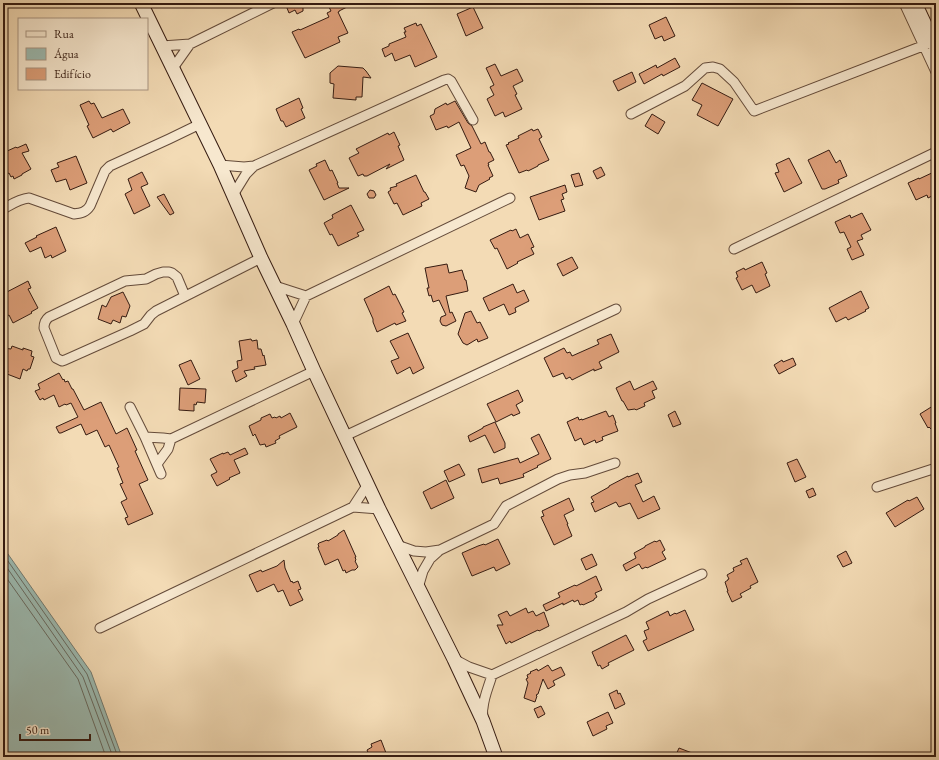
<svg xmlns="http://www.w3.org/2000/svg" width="939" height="760" font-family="'EB Garamond',serif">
  <rect width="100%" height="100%" fill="#f3dbb5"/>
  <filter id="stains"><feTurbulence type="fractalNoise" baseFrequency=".005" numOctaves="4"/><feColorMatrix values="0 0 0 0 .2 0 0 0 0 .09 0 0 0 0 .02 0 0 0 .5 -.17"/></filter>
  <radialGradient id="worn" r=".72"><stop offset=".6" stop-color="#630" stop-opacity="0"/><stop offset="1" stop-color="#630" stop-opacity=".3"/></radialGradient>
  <path fill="#9cbbb2" stroke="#737b72" d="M3,547l88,125 31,85h-119z"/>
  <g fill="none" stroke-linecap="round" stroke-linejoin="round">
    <path stroke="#686b62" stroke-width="1" d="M3,554l84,120 31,83
      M3,562l80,115 30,80
      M3,573l75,106 28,78"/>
  </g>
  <path fill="#dc9e78" stroke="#351b11" d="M285,3h27l-9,4v4l-6,3 -2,-4 -6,3z
    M327,3h28l-16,8v1h-1l10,21 -10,4 2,5 -35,16 -13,-26 7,-3 1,1 29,-13 -2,-4 4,-2z
    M473,7l10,21 -17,8 -9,-22z
    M666,17l9,19 -11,5 -2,-5 -7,3 -6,-14z
    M416,23l1,3 4,-2 16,33 -22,10 -5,-12 -15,6 -3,-8 -7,4 -3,-8 7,-3v-2l17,-7 -2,-5h2l-2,-4z
    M675,58l5,9 -17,9 -1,-2 -18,10 -5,-10 17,-9 1,3z
    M495,64l6,12 16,-7 6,12 -10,5 4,8 -2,1 7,14 -17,8 -2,-5 -8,4 -8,-17 7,-4 -4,-8 4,-2 -8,-17z
    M338,66l25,2 3,3 5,7 -8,-1 -1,20h-6v3l-23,-2 1,-14 -4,-1v-10z
    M632,72l4,10 -18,9 -5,-10z
    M702,83l31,16 -15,27 -21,-11 5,-10 -10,-5z
    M299,98l4,10 -2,1 4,9 -19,9 -3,-6h-2l-5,-12z
    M89,101l2,3 3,-1 8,15 21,-9 7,14 -17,9 -2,-3 -18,9 -6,-12 2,-1 -9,-20z
    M455,101l13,22 4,3 9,18 4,-2 4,10h1l4,8 -6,3 1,2h-1l5,11 -4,2 1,1 -11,6 -3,7 -11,-4 4,-12 -5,-11 -3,1 -5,-11 15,-7 -12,-26 -11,6 -1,-2 -11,4 -6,-14 4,-2 1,-5 11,-6 1,2z
    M652,114l13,8 -7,12 -13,-8z
    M532,129l1,2 5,-2 4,8 -3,2 10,21 -11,5v1l-10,5 -1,-1 -8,3 -13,-28 3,-1 -1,-1 11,-5 -1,-2z
    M394,132l6,13 -2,1 6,14 -18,9 4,-5 -23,12h-3l-1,-2 -5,2 -9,-18 10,-5 -3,-4 32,-16 1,2z
    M26,144l3,7 -7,2 9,16 -9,5v1l-8,4 -1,-3 -2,1 -2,-4 -6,3v-22l2,-1v-1l11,-5 1,1z
    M829,150l7,13 4,-3 7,16 -9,4 1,3 -14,6h-3l-14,-29z
    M76,156l11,27 -17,7 -4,-11 -10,3 -5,-12 8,-3 -2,-4z
    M789,158l13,25 -18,9 -9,-19 4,-1 -3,-8z
    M325,160l5,11 2,-1 6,13h-1l2,5h10l-25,12 -15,-30 8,-4 -1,-2z
    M601,167l4,8 -8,4 -4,-8z
    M936,171v23l-8,4 -1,-3 -11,5 -8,-17 11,-5v1z
    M142,172l6,12 -7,3 9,19 -16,8 -9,-20 7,-4 -4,-11z
    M579,173l4,12 -8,2 -4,-12z
    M416,175l8,17h1l4,7 -8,4 1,3 -19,9 -6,-12 -3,1 -6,-12 3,-2 -1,-2 7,-2 -1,-2z
    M565,185l2,7 -5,2 2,5 -3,1 4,11 -26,9 -9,-23z
    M370,190l4,1 2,4 -2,3h-5l-2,-4z
    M164,194l10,19 -4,2 -13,-18z
    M351,205l13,25 -7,3 2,3 -21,10 -6,-12 -2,1 -6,-12 9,-5 -1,-3z
    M862,213l9,17 -10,5 2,4 -6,2 7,14 -12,5 -5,-11 4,-2 -7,-15 -4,1 -5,-11 15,-7 1,3z
    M56,227l10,24 -14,7 -1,-3 -6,3 -4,-11 -11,5 -5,-9 12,-6 -1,-1z
    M516,229l4,9 8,-4 6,13 -3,1 3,6 -17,8 1,1 -11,6 -10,-21 -2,1 -5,-9 21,-10 1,1z
    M572,257l6,11 -15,8 -6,-12z
    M762,262l5,11 -2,1 5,12 -14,7 -4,-8 -10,5 -6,-12 2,-1 -2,-5 8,-4 1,2z
    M447,264l2,9 13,-3 3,10h1l2,11 -22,5 4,17 2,-1 4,9 -10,5 -4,-1 -2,-4 1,-4 5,-2 -7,-15 -6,2 -2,-7 -2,1 -2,-8h2l-4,-20z
    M28,281l3,7 -3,1 10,19 -7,4 1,1 -19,10 -4,-8 -2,1 -4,-8v-14z
    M513,284l4,9 7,-3 5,11 -14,7 1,4 -7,3 -5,-11 -15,7 -6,-13z
    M389,286l4,9 2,-1 9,18 -2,1 4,8 -10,4 -1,-2 -18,9 -4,-10v-3l-9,-20z
    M861,291l8,17 -4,2 1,1 -18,9 -2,-3 -10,5 -7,-14z
    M123,292l7,14 -4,11 -4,-1 -2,7 -7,-3 -2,4 -13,-5 4,-14 4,2 5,-10z
    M471,311l6,12 3,-1 8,16 -10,4 -1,-3 -10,6 -4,-2 -5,-9 7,-21z
    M408,333l16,35 -11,6 -3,-7 -13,7 -6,-13 8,-3 -9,-17z
    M611,334l8,18 -20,10 3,6 -8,3v-2l-22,11 -2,-3 -4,2 -3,-6 -10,4 -9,-19 20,-10 3,5 3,-1 2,4 27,-12 -2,-4z
    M251,339l1,2 5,-1 1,9h3l2,7 1,-1 2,10 -12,2 1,2 -11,2 3,5 -11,6 -4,-11 6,-3 -1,-7 5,-1 -3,-19z
    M12,346l11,4v-2l9,3 -1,5 3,1 -4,12h-2l-1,2 -4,-2 -3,10 -13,-5 1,-3 -5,-2v-21l8,1z
    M793,358l3,7 -17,9 -5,-9 8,-5 1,2z
    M191,360l9,19 -12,6 -9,-20z
    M59,373l4,7 1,-1 1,3 3,-1 4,8h1l11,21 17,-8 15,32 11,-6 10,22 -2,1 13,29 -9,4 14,30 -25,11 -3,-7 3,-1 -7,-15 6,-3 -7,-15 3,-1 -6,-15 2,-1 -10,-22 -4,2 -8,-17 -11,5 -5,-11 -20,9h-2l-3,-6 22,-10 -7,-14 -5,2 -1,-1 -6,3 -5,-12 -10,5 -1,-2 -3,2 -5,-9 5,-2 -2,-5z
    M630,381l4,9 19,-9 4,8 -5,2 3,7 -11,5 1,3 -9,4 -1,-1 -7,1 -5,-9h-1l-6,-13z
    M180,388l26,1 -1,14 -8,-1 -1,3 -2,-1v7l-15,-1z
    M518,390l5,11 -7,4 4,8 -7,3 -1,-2 -16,8 -9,-18z
    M936,404v22l-5,3 -2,-2 -1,1 -8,-14z
    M606,411l3,6 4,-2 3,8h-1l3,8 -16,6 1,3 -7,3 -1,-3 -11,5 -3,-7 -6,3 -8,-19 11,-5 1,3 3,-1v1z
    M675,411l6,13 -8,3 -5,-12z
    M290,413l7,14 -18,9 1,2 -5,3 1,2 -10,4 -1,-3 -5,1 -5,-11 -2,2 -4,-10 12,-6v-2l9,-4 2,4 3,-1 1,1 4,-2 1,2z
    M495,422l10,21v5l-11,5 -9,-18 -15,7 -2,-6 15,-8v-1z
    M539,434l12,25 -14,7 1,1 -15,7 1,3 -24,7 -2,-6 -16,5 -4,-14 40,-11 2,5 19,-9 -8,-16z
    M245,448l3,6 -14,6 6,13 -11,5 1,1 -13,7 -6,-11 6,-3 -7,-13 13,-6v1l5,-2 2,3z
    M797,459l9,18 -11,5 -8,-19z
    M459,464l6,11 -16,7 -5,-11z
    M638,473l4,9 -7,3 8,17 11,-6 6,13 -22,10 -8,-16 -11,4 -3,-5 -21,10 -4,-9 3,-1 -3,-5 18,-10v-1l19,-10v1z
    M446,480l8,18 -23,11 -8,-17z
    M813,488l3,7 -7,3 -3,-7z
    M917,497l7,12 -29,18 -9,-14 22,-13 1,1z
    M569,498l5,12 -10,5 4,9h-1l5,12 -18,9 -13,-28 3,-1 -2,-5z
    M344,530l12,27h-1l1,3 -1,1 3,6 -3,3h-3l-6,3 -1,-3 -2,1 -5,-12 -13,6 -7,-17v-1h1l-1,-3 1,-1 8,-3 1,1 10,-6v-1z
    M498,539l12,25 -14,7 -2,-4 -22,9 -10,-23 16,-7 6,-2 1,1z
    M660,540l5,10 -3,2 4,7 -19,9 -1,-1 -4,2 -3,-5 -13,7 -3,-6 13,-7 -2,-5 11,-6v-1l10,-5 1,1z
    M846,551l6,12 -9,4 -6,-11z
    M592,554l5,11 -11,5 -5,-11z
    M747,558l11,24 -8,4 1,2 -11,6 2,3 -10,5 -5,-11h1l-3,-9 3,-2v-1h1l-2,-4 7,-4 -1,-3 9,-4 -2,-3z
    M284,560l1,8 6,14 1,-1 1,2 5,-2 3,8 -3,1 5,10 -13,6 -7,-16 -5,2 -4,-8 -17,8 -8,-17 12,-5 1,2 15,-6z
    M596,576l6,14 -7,3 2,4 -3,2v1l-11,5 -1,-1 -2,1 -2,-5 -4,2 -1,-2 -10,5v-2l-17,8 -3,-6 17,-8 -2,-4 17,-8 1,1z
    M526,608l2,5 5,-2 3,5 8,-4 5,14 -10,5 -1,-1 -27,13 -1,-2 -4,3 -9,-19h6l-5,-10 9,-4 3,5z
    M685,610l9,20 -46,21 -5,-10 4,-2 -3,-8 5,-2 -3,-7 22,-11 2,5 5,-3 1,1z
    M626,635l8,15 -26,13 1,2 -7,4 -2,-4 -2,1 -6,-14z
    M548,665l4,6 9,-4 4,8 -12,6 2,4 -7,4 -5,-10 -5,15 -2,1 1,1 -2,6 -11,-4 4,-15 -2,-4 2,-1 -1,-3 4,-2 -1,-1 7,-3 1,2z
    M617,690l1,4 2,-1 5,11 -10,5 -6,-15z
    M541,706l4,8 -7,4 -4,-9z
    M608,712l5,11 -7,3 1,3 -14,7 -6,-14z
    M381,740l5,13 -11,4h-5l-3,-7 5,-3 -1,-3z
    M679,748l21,8v1h-25z"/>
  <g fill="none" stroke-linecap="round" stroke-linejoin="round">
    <defs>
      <path id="street" d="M904,3l32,69
        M162,46l28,-2 83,-41
        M173,68l17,-24
        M631,114l54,-28 20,-18 8,-1 7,2 14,13 20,29 179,-69
        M220,165l24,2 10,-1
        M233,195l13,-21 8,-8 190,-86 4,-1 3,2 22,39
        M3,209c9,-5 16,-10 26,-11l45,16c8,-1 12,-2 16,-8l15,-35 5,-5 59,-27 31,-15
        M734,249l202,-97
        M275,286l31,10
        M185,296l-8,-19 -5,-4 -3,-1h-6l-7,2 -10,5 -21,2 -76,36c-4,3 -5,6 -5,11l12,30 6,3 3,-1 65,-29 14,-7 7,-9 5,-4 105,-53
        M293,324l13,-28 204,-98
        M130,407l15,30 16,37
        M345,436l271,-127
        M145,437l18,1 8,1 143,-68
        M157,464l11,-15 3,-10
        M877,487l59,-19
        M353,507l26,2
        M397,545l17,6 12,1 14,-2
        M418,588l5,-17 7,-12 10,-9 54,-26 12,-18 52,-27 12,-4 15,-2 30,-10
        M100,628l253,-121 15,-23
        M454,659l15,8 23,8
        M483,718c0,-3 -1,-7 0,-10 1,-12 6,-22 9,-33l134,-63 22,-13 54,-25"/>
      <path id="secondary" d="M141,3l79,162 41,93 32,66 21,47 65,138 75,150 29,62 13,36
        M915,3l21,45"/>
    </defs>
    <use href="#street" stroke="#644b3a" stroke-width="11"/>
    <use href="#secondary" stroke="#351b11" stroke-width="15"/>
    <use href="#street" stroke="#f7e8cf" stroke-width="9"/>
    <use href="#secondary" stroke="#f7e8cf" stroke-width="13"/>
  </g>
  <rect width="939" height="760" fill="none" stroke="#f3dbb5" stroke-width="16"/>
  <rect x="4" y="4" width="931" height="752" fill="none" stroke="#351b11" stroke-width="2"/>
  <rect x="8" y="8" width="923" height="744" fill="none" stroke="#351b11"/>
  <rect x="18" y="18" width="130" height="72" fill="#f7e8cf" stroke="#a99683"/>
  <rect x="26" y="31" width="20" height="6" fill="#f7e8cf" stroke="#a99683"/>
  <text x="54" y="38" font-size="12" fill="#351b11">Rua</text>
  <rect x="26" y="48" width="20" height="12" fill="#9cbbb2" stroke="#a99683"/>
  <text x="54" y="58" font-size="12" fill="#351b11">Água</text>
  <rect x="26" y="68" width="20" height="12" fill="#dc9e78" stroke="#a99683"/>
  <text x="54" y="78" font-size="12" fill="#351b11">Edifício</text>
  <path d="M20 734v6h70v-6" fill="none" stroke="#351b11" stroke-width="2"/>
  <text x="26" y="734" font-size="12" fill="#351b11" stroke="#f7e8cf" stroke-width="3" paint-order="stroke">50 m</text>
  <rect width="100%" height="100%" filter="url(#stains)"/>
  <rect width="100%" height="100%" fill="url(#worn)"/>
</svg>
